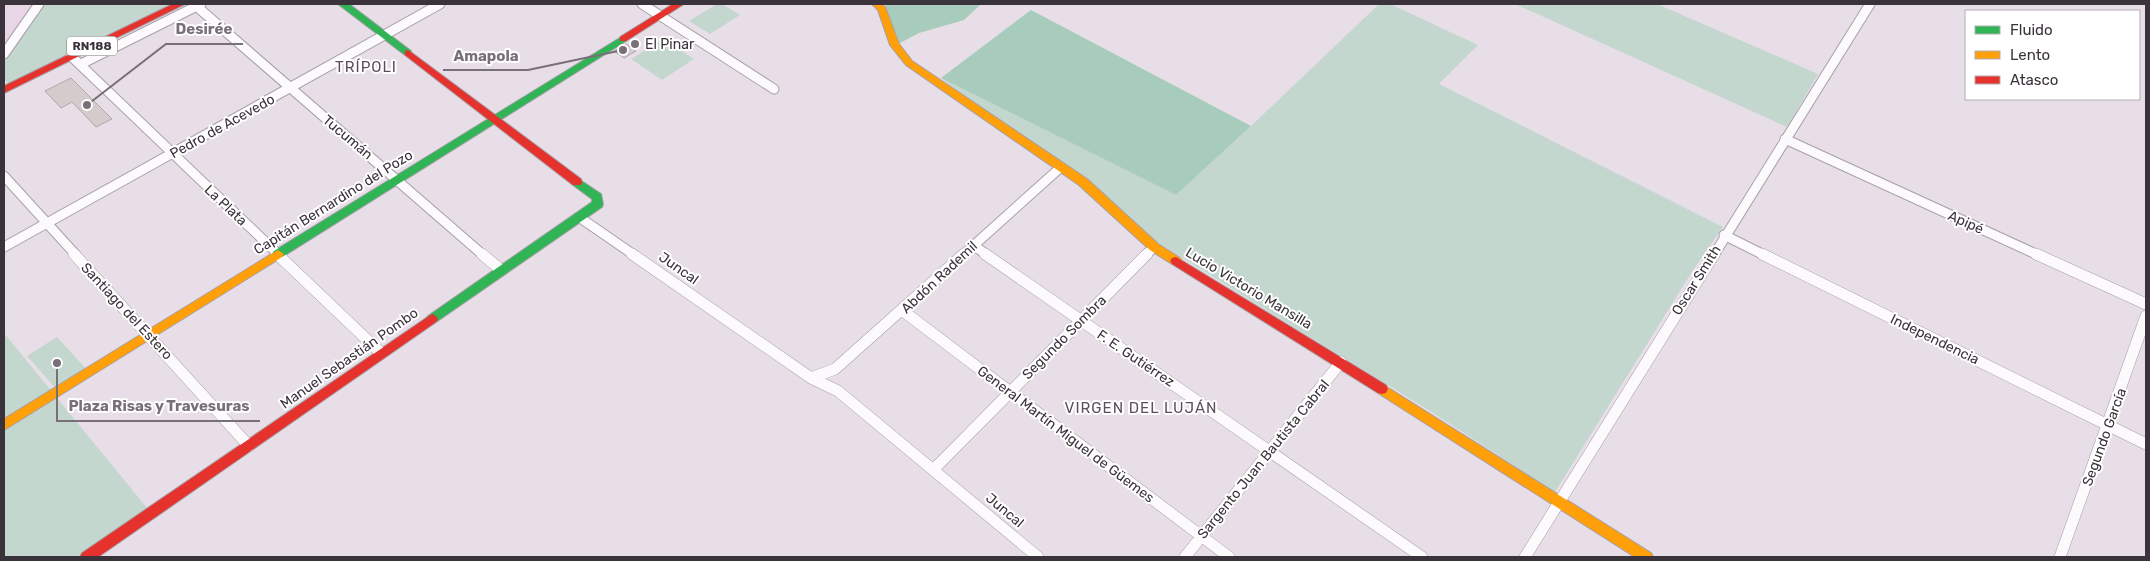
<svg xmlns="http://www.w3.org/2000/svg" width="2150" height="561" font-family="Rubik,sans-serif">
  <rect width="100%" height="100%" fill="#e8dee8"/>
  <path fill="#e8d6e7" d="M4,4h32l-32,44z"/>
  <path fill="#c3d7ce" d="M42,4h132l-165,80 -5,-5v-21z
    M717,4h5l18,11 -30,19 -21,-13z
    M1379,4h11l88,41 -39,39 284,143 -30,43 -138,222 -125,-81 -286,-177 -203,-156 235,117 75,-69z
    M1515,4h142l161,70 -31,53z
    M663,39l31,20 -32,21 -31,-21z
    M4,333l143,175 -71,49h-72z
    M57,337l31,34 -31,19 -30,-34z"/>
  <path fill="#a7ccbb" d="M886,4h95l-17,16 -45,13 -19,10 -14,-32z
    M1031,10l220,116 -75,69 -235,-117z"/>
  <path fill="#d3cbcc" stroke="#afa8a9" d="M626,44l10,7 -12,7 -10,-7z
    M71,78l41,41 -16,8 -24,-25 -11,6 -16,-17z"/>
  <g fill="none" stroke-linecap="round" stroke-linejoin="round">
    <defs>
      <path id="street-far1" d="M194,4l289,251
        M642,4l132,85
        M4,54l35,-50
        M71,56l208,199
        M81,64l120,-60
        M1785,139l253,116
        M4,176l72,79
        M579,217l55,38
        M1724,235l40,20
        M973,245l14,10
        M4,247l436,-243
        M963,255l98,-88
        M1146,255l8,-8
        M1714,255l156,-251"/>
      <path id="street" d="M74,254l175,192
        M277,254l104,99
        M482,254l19,16
        M632,254l179,124 27,13 200,166
        M985,254l437,303
        M1762,254l384,190
        M2036,254l110,50
        M903,311l326,246
        M811,378l24,-9 129,-115
        M933,470l214,-216
        M1185,557l156,-195
        M1525,557l189,-303
        M2060,557l86,-241"/>
      <path id="fast" d="M338,4h11l62,47v4h-6z
        M623,36l5,3 -2,2 -344,216h-8l-2,-3 2,-3z
        M577,178l24,16 2,10 -1,3 -166,115h-8l-2,-3 2,-3 164,-114v-3l-19,-14 -1,-3z"/>
      <path id="slow" d="M872,4h9l4,3 14,37 13,17 175,118 71,65 22,14 2,3 -2,3h-8l-22,-14 -71,-65 -173,-120 -16,-20 -12,-35z
        M278,250l6,4 -2,3 -278,173v-11z
        M1382,384l269,169 2,4h-18l-257,-164 -2,-4 2,-4z"/>
      <path id="jam" d="M173,4h12l-181,89v-7z
        M673,4h11l-58,37h-6v-4z
        M408,50l173,129 1,3 -1,3h-8l-168,-130v-4z
        M1176,257l210,128 2,4 -2,4 -4,1 -4,-1 -206,-129 -2,-3 2,-3z
        M432,314l4,2 2,3 -2,3 -338,235h-18l2,-4z"/>
    </defs>
    <use href="#street-far1" stroke="#a7a0a7" stroke-width="11"/>
    <use href="#street" stroke="#a7a0a7" stroke-width="12"/>
    <use href="#fast" stroke="#a7a0a7" stroke-width="2"/>
    <use href="#slow" stroke="#a7a0a7" stroke-width="2"/>
    <use href="#jam" stroke="#a7a0a7" stroke-width="2"/>
    <use href="#street-far1" stroke="#fcfafc" stroke-width="9"/>
    <use href="#street" stroke="#fcfafc" stroke-width="11"/>
    <use href="#fast" fill="#30b455" fill-rule="evenodd"/>
    <use href="#slow" fill="#ff9f0a" fill-rule="evenodd"/>
    <use href="#jam" fill="#e5322d" fill-rule="evenodd"/>
  </g>
  <circle fill="#786f78" stroke="#fff" stroke-width="2" cx="635" cy="44" r="5"/>
  <g text-anchor="middle" stroke-width="4" stroke-linejoin="round" paint-order="stroke">
    <rect fill="#fff" stroke="#767076" stroke-width="1" x="67" y="36.5" width="50" height="19" rx="4"/>
    <g font-size="12" font-weight="bold" fill="#3b333b">
      <text x="92" y="50">RN188</text>
    </g>
    <g font-size="14" fill="#3b333b" stroke="#fff" text-anchor="start">
      <text x="645" y="49">El Pinar</text>
    </g>
    <g font-size="14" fill="#3b333b" stroke="#fff">
      <text transform="translate(222 126) rotate(-29)" y="5">Pedro de Acevedo</text>
      <text transform="translate(348 137) rotate(40)" y="5">Tucumán</text>
      <text transform="translate(333 202) rotate(-32)" y="5">Capitán Bernardino del Pozo</text>
      <text transform="translate(226 205) rotate(43)" y="5">La Plata</text>
      <text transform="translate(1966 222) rotate(24)" y="5">Apipé</text>
      <text transform="translate(679 268) rotate(35)" y="5">Juncal</text>
      <text transform="translate(939 277) rotate(-43)" y="5">Abdón Rademil</text>
      <text transform="translate(1696 280) rotate(-58)" y="5">Oscar Smith</text>
      <text transform="translate(1249 288) rotate(31)" y="5">Lucio Victorio Mansilla</text>
      <text transform="translate(127 311) rotate(47)" y="5">Santiago del Estero</text>
      <text transform="translate(1064 337) rotate(-45)" y="5">Segundo Sombra</text>
      <text transform="translate(1935 339) rotate(26)" y="5">Independencia</text>
      <text transform="translate(349 358) rotate(-35)" y="5">Manuel Sebastián Pombo</text>
      <text transform="translate(1136 358) rotate(34)" y="5">F. E. Gutiérrez</text>
      <text transform="translate(1066 434) rotate(37)" y="5">General Martín Miguel de Güemes</text>
      <text transform="translate(2104 437) rotate(-70)" y="5">Segundo García</text>
      <text transform="translate(1263 459) rotate(-51)" y="5">Sargento Juan Bautista Cabral</text>
      <text transform="translate(1005 510) rotate(40)" y="5">Juncal</text>
    </g>
    <g font-size="15" letter-spacing="1" fill="#5e4d5d" stroke="#fff">
      <text x="366" y="72">TRÍPOLI</text>
      <text x="1141" y="413">VIRGEN DEL LUJÁN</text>
    </g>
  </g>
  <path fill="none" stroke="#786f78" stroke-width="2" d="M87 105L166 44H243M623 50L528 70H443M57 363L57 421H260"/>
  <g fill="#786f78" stroke="#fff" stroke-width="2">
    <circle cx="87" cy="105" r="5"/>
    <circle cx="623" cy="50" r="5"/>
    <circle cx="57" cy="363" r="5"/>
  </g>
  <g font-size="15" text-anchor="middle" font-weight="bold" fill="#786f78" stroke="#fff" stroke-width="4" stroke-linejoin="round" paint-order="stroke">
    <text x="204" y="34">Desirée</text>
    <text x="486" y="61">Amapola</text>
    <text x="159" y="411">Plaza Risas y Travesuras</text>
  </g>
  <rect width="2150" height="561" fill="none" stroke="#3b333b" stroke-width="10"/>
  <rect x="1965" y="10" width="175" height="90" fill="#ffffff" stroke="#b1adb1"/>
  <rect x="1975" y="26" width="25" height="8" fill="#30b455" stroke="#b1adb1"/>
  <text x="2010" y="35" font-size="15" fill="#3b333b">Fluido</text>
  <rect x="1975" y="51" width="25" height="8" fill="#ff9f0a" stroke="#b1adb1"/>
  <text x="2010" y="60" font-size="15" fill="#3b333b">Lento</text>
  <rect x="1975" y="76" width="25" height="8" fill="#e5322d" stroke="#b1adb1"/>
  <text x="2010" y="85" font-size="15" fill="#3b333b">Atasco</text>
</svg>
